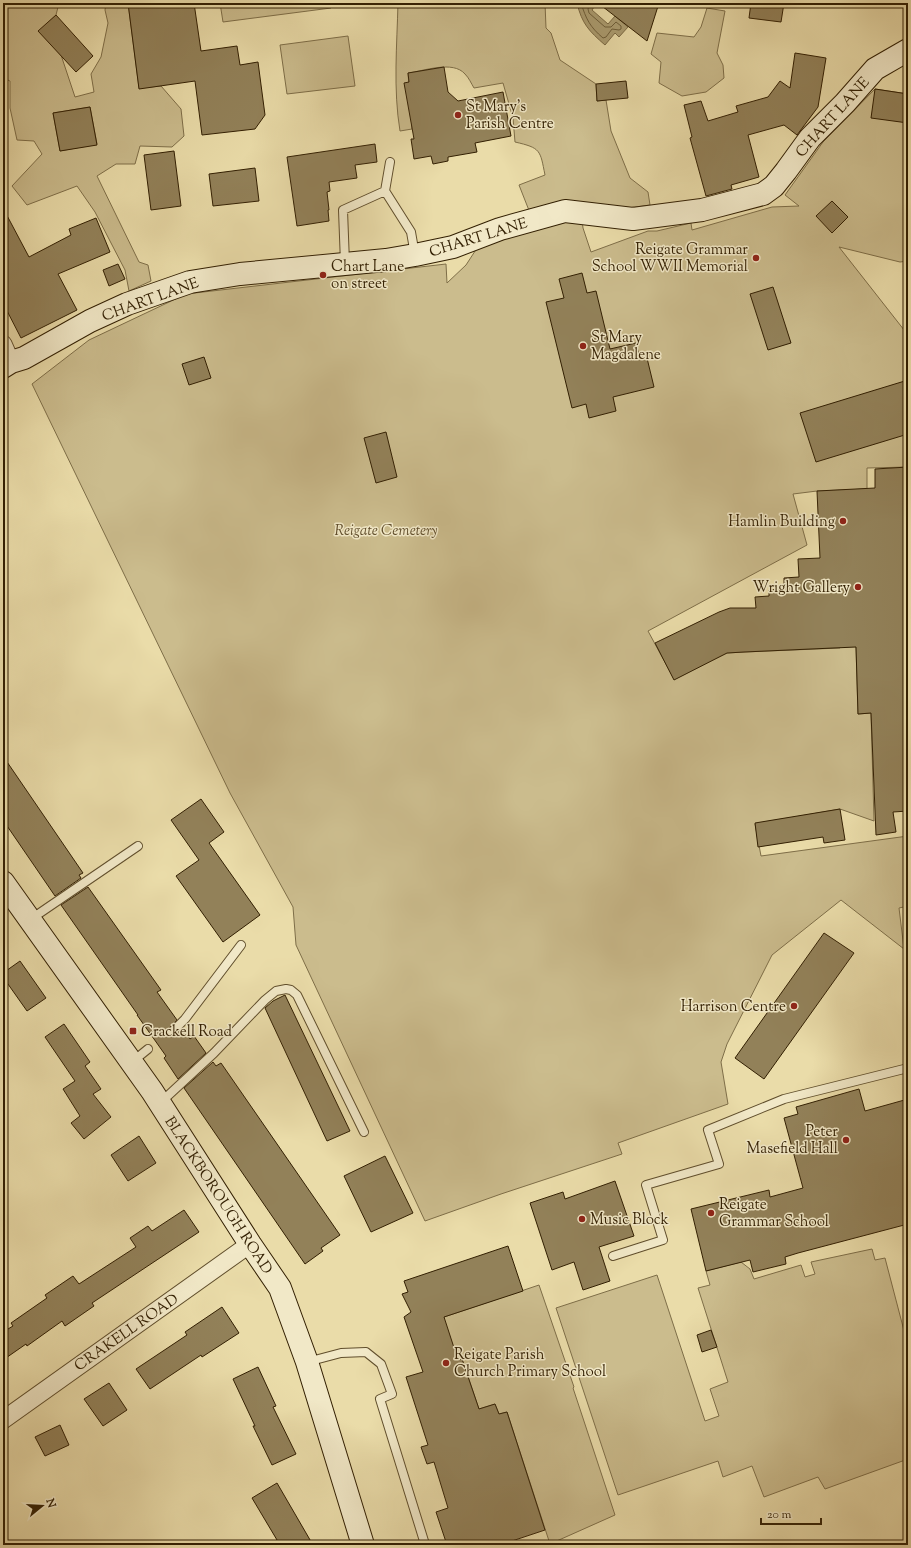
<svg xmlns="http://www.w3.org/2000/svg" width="911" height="1548" font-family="'Sorts Mill Goudy',serif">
  <rect width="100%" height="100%" fill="#eadca9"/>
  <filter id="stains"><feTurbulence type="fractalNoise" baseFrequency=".005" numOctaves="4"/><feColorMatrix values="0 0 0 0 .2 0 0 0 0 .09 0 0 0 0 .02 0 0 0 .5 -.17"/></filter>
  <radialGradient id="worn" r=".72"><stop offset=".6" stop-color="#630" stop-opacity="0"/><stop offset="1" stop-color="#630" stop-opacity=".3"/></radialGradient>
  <path fill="#cbbc8d" stroke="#7e6e48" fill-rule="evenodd" d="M3,3h56l-3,12 -17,16 22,24 14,42 19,-5 -3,-18 10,-17 7,-34 -3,-13 1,-7h22l11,85 22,-2 20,23 3,27 -12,11 -32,-1 -5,18h-19l-19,12 42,86 9,3 3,16 -22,10 -4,-21 -30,-58 -18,-26 -50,19 -15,-19 30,-32 -8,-13 -17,-1 -7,-32v-27l-7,-3zM90,107l7,37 -37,7 -7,-38z
    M220,3h110l1,5 -108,14z
    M398,3h147l1,25 5,5 9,27 36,24 1,17 9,-1 5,31 19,47 18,14 2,13 -36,5 -84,3 -11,-28 26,-10c-5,-25 -4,-27 -30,-33l-2,-24 -10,-35 -29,5c-3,-5 -5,-10 -9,-14 -12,-14 -41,-3 -57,-1l4,56 -12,2c-7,-42 -3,-86 -2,-128z
    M707,8l18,3 -8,42 6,12 1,13 -18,14 -24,4 -23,-13 2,-21 -10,-8 6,-21 37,4 7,-10z
    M348,36l7,50 -68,8 -7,-49z
    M875,89l33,5v167l-8,1 -61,-15 69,88v132l-41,1v21l-50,2 -24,3 14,51 -159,86 26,48 53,-26 17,-1 96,-4 -1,-34 16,-1 3,101 13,-1 3,108 -34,-12 -85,15 6,32 147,-20v70l-9,2 5,41 -63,-49 -69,55 -45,89 -6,18 7,42 -110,39 4,11 -121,40 -76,27 -129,-276 -3,-38 -63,-114 -198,-409 57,-44 97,-46 260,-30 1,19 19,-18 13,-20 55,-22 48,-3 1,8 8,24 57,-21h9l34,-8 1,7 80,-23 27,-1 -14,-11 38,-53z
    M872,1249l3,11 10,-2 23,88v113l-83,30 -7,-12 -54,20 -12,-31 -29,11 -5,-16 -100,34 -62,-187 101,-33 48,146 14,-5 -9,-27 18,-7 -30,-94 12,-3 -4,-14 35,-9 9,7 4,10 47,-14 4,12 10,-3 -4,-12z
    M539,1285l35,102 -1,1 42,127 -65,29 -43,-132 -8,2 -4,-10 -16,5 -17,-50 -22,7 4,-49z"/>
  <path fill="#ab9c70" stroke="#7b6a44" d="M577,3h17v4l-2,3 16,14 7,-8 13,11 -9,10 -4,-4 -10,12c-16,-14 -23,-21 -28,-42z"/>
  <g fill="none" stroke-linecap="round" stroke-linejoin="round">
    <path stroke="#6e5e39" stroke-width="1" d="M581,3c5,16 9,24 22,35l3,-1 6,-8 7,1 2,-1v-3l-5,-4 -5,5h-6l-16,-14 -1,-4 2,-6"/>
  </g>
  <path fill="#928159" stroke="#321f02" d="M128,3h66l7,48 36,-5 3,19 18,-3 7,53 -10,14 -53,6 -7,-54 -56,8z
    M598,3h61l-12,38z
    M751,3h33l-3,19 -32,-4z
    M56,15l37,41 -17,16 -38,-41z
    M795,53l31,5 -8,49 -21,28 -13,-10 -36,10 11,42 -28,8 1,4 -26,7 -16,-58 2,-1 -8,-32 17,-4 7,20 30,-9 -2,-6 32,-9 12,-16 10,7z
    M444,67l4,25 10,9 45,-9 8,44 -36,7 2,9 -29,5v4l-15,3 -2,-8 -17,3 -3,-20h3l-10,-56 5,-1 -1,-9z
    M626,81l2,17 -31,3 -1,-17z
    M875,89l33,5v29l-37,-5z
    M90,107l7,38 -37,6 -7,-38z
    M375,144l2,18 -22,3 2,13 -28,4 1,9 -3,1 2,18h-1l1,11 -32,5 -10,-69z
    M174,151l7,55 -30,4 -7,-55z
    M255,168l4,33 -46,5 -4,-32z
    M832,201l16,16 -16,16 -16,-17z
    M3,208l26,49 42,-22 -2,-6 27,-11 14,34 -52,22 19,36 -56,28 -18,-35z
    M118,264l7,15 -16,7 -6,-16z
    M582,273l5,20 9,-2 14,58 26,-6 3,12 7,-1 8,33 -41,10 3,14 -27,7 -3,-14 -14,4 -26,-106 18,-4 -5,-19z
    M773,287l18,56 -23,7 -18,-56z
    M204,357l7,21 -22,7 -7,-21z
    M908,380v54l-92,28 -16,-49z
    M386,432l11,45 -21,6 -12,-45z
    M908,467v344l-15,1 3,20 -20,3 -5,-122 -13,1 -2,-67 -112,5 -17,1 -53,27 -19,-37 64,-31 11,-4h26l-1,-11 14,-1v-6l15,-1v-11l15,-1 -1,-18 22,-1 -3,-67 58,-3v-19z
    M3,756l80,117 -4,2 2,3 -26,18 -52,-76z
    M201,799l23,33 -15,11 51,72 -37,27 -47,-66 23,-16 -28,-40z
    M840,809l5,31 -21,3 -1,-6 -65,10 -3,-24z
    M88,887l73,103 -4,2 20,28 -10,10 1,6 6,1 9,-8 7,10 4,-3 12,17 -28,26 -14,-21 2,-2 -29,-41h1l-77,-110z
    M824,933l30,20 -90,126 -29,-21z
    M20,961l26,37 -19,13 -24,-34v-4z
    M285,995l65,136 -23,10 -62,-133 8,-7z
    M64,1024l26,38 -5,4 16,23 -8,5 18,23 -27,22 -13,-16 9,-7 -17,-27 12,-8 -30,-44z
    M213,1062l3,4 5,-3 119,172 -19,13 2,3 -18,13 -121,-176z
    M859,1089l6,22 43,-12v125l-110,29 -13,4 1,7 -33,8 -3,-12 -44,11 -15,-62 78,-19 1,7 33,-9 -19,-70 14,-4 -2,-7z
    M139,1136l17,27 -28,18 -17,-26z
    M385,1156l28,57 -42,19 -27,-56z
    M615,1181l19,55 -35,11 11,34 -27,9 -9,-28 -22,8 -22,-67 33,-11 2,7z
    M184,1210l15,22 -107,71 2,3 -29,20 -3,-5 -35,25 -1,-2 -23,16v-28l10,-6 -2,-3 36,-25 -2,-3 28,-19 6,8 57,-37 -6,-9 18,-12 4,5z
    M508,1246l15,45 -79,26 14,43 4,-1 17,50 16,-5 4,10 8,-2 38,118 -45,15h-53l-11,-33 12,-4 -14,-46 -7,2 -6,-17 7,-2 -22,-68 17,-5 -19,-55 7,-5 -9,-18 6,-2 -4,-11z
    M222,1307l17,26 -37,24 -1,-2 -51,34 -14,-20 51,-34 -2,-3z
    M711,1330l6,17 -15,5 -5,-17z
    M258,1367l18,39 -3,1 23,47 -24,11 -19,-39h2l-22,-47z
    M109,1383l18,27 -24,16 -19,-27z
    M60,1425l9,20 -24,11 -10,-19z
    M277,1483l36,62h-33l-28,-47z"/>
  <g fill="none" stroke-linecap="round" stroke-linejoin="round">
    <defs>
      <path id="lane" d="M390,162l-5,29 26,41 4,23
        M345,263l-2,-53 42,-19
        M31,919l107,-73
        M172,1032l13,-13 56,-74
        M132,1062l16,-13
        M160,1103l54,-50 51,-53 11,-9 10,-2 5,1 6,5 67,137
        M613,1256l50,-16 -17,-55 73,-21 -11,-34 76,-31 124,-31
        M307,1362l34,-9 25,-1 15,12 11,30 -12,5 44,142"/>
      <path id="street" d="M3,344l8,18
        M3,1420l247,-176"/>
      <path id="secondary" d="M3,367l8,-5 13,-4 66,-37 37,-17 63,-22 50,-8 146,-14 29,-5 38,-8 47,-18 65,-18 68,8 69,-9 61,-16 11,-8 12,-15 24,-33 35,-35 30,-34 33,-19
        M3,882l149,209 98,153 30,44 27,74 56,183"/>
    </defs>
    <use href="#lane" stroke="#604e2c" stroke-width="10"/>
    <use href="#street" stroke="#604e2c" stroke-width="19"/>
    <use href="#secondary" stroke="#321f02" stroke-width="24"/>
    <use href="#lane" stroke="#f1e8c7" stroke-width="8"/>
    <use href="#street" stroke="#f1e8c7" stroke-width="17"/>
    <use href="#secondary" stroke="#f1e8c7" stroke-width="22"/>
  </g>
  <g fill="#8f2418" stroke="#f1e8c7" stroke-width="1.5">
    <circle cx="458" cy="115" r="4"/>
    <circle cx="756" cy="258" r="4"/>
    <circle cx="323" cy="275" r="4"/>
    <circle cx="583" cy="346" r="4"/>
    <circle cx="843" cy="521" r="4"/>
    <circle cx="858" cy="587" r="4"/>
    <circle cx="794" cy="1006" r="4"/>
    <rect x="129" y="1027" width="8" height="8" rx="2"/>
    <circle cx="846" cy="1140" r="4"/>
    <circle cx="711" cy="1213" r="4"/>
    <circle cx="582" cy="1219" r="4"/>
    <circle cx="446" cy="1363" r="4"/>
  </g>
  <g text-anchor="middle" stroke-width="3" stroke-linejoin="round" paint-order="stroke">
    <g font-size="15" fill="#321f02" stroke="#f1e8c7" text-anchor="start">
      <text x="466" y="111">St Mary's<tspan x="466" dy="17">Parish Centre</tspan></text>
      <text x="748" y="254" text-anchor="end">Reigate Grammar<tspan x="748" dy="17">School WWII Memorial</tspan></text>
      <text x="331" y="271">Chart Lane<tspan x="331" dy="17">on street</tspan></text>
      <text x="591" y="342">St Mary<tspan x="591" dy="17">Magdalene</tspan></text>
      <text x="835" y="526" text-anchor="end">Hamlin Building</text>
      <text x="850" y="592" text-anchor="end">Wright Gallery</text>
      <text x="786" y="1011" text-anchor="end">Harrison Centre</text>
      <text x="141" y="1036">Crackell Road</text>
      <text x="838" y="1136" text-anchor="end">Peter<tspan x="838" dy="17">Masefield Hall</tspan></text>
      <text x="719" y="1209">Reigate<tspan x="719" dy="17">Grammar School</tspan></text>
      <text x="590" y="1224">Music Block</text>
      <text x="454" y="1359">Reigate Parish<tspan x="454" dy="17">Church Primary School</tspan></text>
    </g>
    <g font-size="15" fill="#321f02" stroke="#f1e8c7">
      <text transform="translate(832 117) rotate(-48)" y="5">CHART LANE</text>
      <text transform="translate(478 237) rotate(-17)" y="5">CHART LANE</text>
      <text transform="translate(150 299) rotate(-20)" y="5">CHART LANE</text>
      <text transform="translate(219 1195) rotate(57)" y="5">BLACKBOROUGH ROAD</text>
      <text transform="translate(126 1332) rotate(-35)" y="5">CRAKELL ROAD</text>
    </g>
    <g font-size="15" font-style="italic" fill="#604e2c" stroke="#f1e8c7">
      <text x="386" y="535">Reigate Cemetery</text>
    </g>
  </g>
  <rect width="911" height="1548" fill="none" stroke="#eadca9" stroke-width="16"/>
  <rect x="4" y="4" width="903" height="1540" fill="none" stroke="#321f02" stroke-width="2"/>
  <rect x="8" y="8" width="895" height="1532" fill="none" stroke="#321f02"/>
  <g transform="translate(42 1506) rotate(72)" stroke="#f1e8c7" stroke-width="3" paint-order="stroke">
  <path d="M0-3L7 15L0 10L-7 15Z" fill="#321f02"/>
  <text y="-6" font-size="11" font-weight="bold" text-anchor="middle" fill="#321f02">N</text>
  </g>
  <path d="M761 1518v6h60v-6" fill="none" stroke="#321f02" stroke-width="2"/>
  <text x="767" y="1518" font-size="12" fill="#321f02" stroke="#f1e8c7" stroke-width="3" paint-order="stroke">20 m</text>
  <rect width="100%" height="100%" filter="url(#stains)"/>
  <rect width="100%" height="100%" fill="url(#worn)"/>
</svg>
